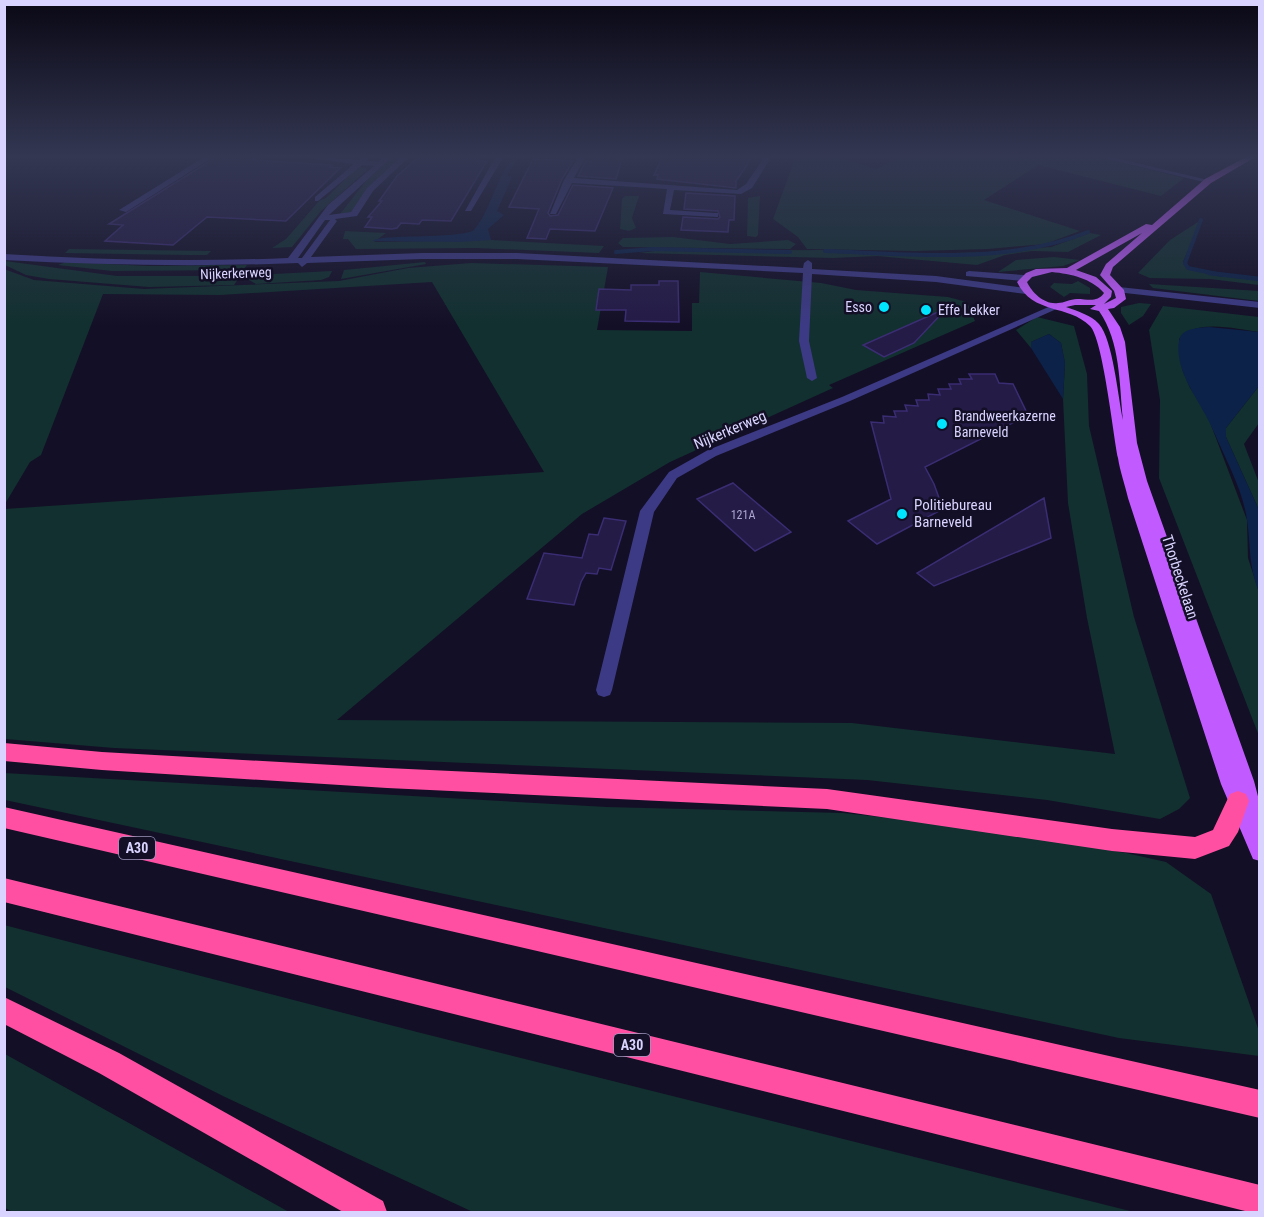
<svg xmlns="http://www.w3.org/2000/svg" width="1264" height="1217" font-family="'Roboto Condensed',sans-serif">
  <rect width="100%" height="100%" fill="#130f26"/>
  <path fill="#12302f" d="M393,156h9l-32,30 -19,26 -11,2 26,-33z
    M796,156h35l45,13 26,-13h193l89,22 -23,18 -123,-31 -54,35 96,31 -35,13 -57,5 -73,2 -108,-2 -9,-12 -25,-18z
    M359,166l9,3 -47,42 -29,36 -20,1 14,-9 33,-38 7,-3z
    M625,196h14l-7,22 4,10 -7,3 -9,-2 2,-30z
    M760,196l-2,39 -2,2 -9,-1 1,-38z
    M1201,220l-18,42 3,6 22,6 51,6v5l-49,-6 -60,-1 -12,-5 32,-33z
    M345,231l41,2 -12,9 117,-2 113,6 -5,7 -123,-5 -120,1 -8,-10h-5z
    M1090,233l11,2 -33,17 -36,-1 -27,4 -28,10 -100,-9 -44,2 -194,-5 15,-2 169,-1 93,4 72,-2 63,-5z
    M673,237l57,7 58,-4 8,4 -6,5 -167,-2 -5,-4 5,-5z
    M69,249l142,2 -4,4h-19l-123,-2z
    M1054,257l26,3 -17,6 -65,6 18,-12z
    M5,261l112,15h123l-6,9 -85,2 -100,-8 -23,-4 -21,-10z
    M66,262l82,4 99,-1 -4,5 -131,1 -54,-6z
    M425,262l1,2 -85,15 3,-9z
    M471,263l137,4 -11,63 95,1v-28h7l1,-31 121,11 35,7 92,7 19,5 8,19 -146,64 4,3 -163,74 -88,52 -245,206 515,3 263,31 -28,-136 -19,-115 -5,-104 2,-36 -4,-20 -12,-9 -18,8v6l-15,-18 21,-13 37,9 13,48 2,52 45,191 56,181 -11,11 -19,10 -113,-19 -180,-20 -753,-32 -109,-9v-230l539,-37 -112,-190 -212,13 -117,-1 -62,161 -11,7 -25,42 -1,-235 30,11 110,9 195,-8 69,-13z
    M332,271l-3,6 -8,3 -65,4 -7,-4 3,-5z
    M1078,281l12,7v6l-20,-1 -6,4 -14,-10 4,-4 18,1z
    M1149,284l110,7v10l-106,-13z
    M1139,303l12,1 -8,12 -14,9 -8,-12v-6z
    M1163,306l96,11v15c-23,-3 -63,-14 -80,7l3,30 8,19 15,21 42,111 1,38 11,34v144l-100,-258 1,-78 -11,-70z
    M1259,386v37l-15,21 15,39v27l-33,-73v-9z
    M4,773l603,34 236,6 112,12 171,28 40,9 45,32 48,137v25l-140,-18 -1114,-238z
    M4,925l417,108 713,179h-661l-248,-115 -220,-110z
    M5,1054l284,158h-276l-8,-4z"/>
  <path fill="#0c2248" d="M515,156h4l-12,19 5,2 -15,34 7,4 -16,14 3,11 -32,2 -87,-1c9,-7 77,-2 101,-10 19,-22 22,-53 42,-75z
    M1209,327l50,5v54l-33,42v9l33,73v82c-11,-29 -8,-44 -12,-72 -4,-30 -22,-62 -34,-90 -11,-27 -39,-57 -34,-89 2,-13 19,-13 30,-14z
    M1049,334l12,9 4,20 -2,36 -32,-51v-6z"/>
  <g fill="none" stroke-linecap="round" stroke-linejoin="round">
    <path stroke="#0c2248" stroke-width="4" d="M1201,220l-16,43 3,5 34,7
      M825,251c86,3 181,14 263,-19
      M616,252l36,-3 138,3"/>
    <path stroke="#0c2248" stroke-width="4.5" d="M1209,273l51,6"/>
  </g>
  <path fill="#241b47" stroke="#3b2d73" stroke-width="1.5" d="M218,156h44l-10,4 80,5 -3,2 11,1 -54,53 -79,-4 -34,28 -68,-4 18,-16 -14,-1z
    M420,156l61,1 -4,4h10l-36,60 -29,-1 -3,4 -18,-1 -4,5 -5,1 -27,-2 7,-10h-4l14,-16h-3l18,-25z
    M663,156h90l-17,25v7l-79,-9 1,-4h-4z
    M594,157l28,2 -6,20 -38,-3 8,-15 6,1z
    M533,159l40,2 -11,18 -14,34 2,3 8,-1 15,-30 40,3 -18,43 -45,-2 -4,10 -19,-1 12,-29 -30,-2z
    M686,193l49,3 -1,24h-5l-1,12 -47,-2 2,-13 35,2 2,-2 -2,-6 -34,-2z
    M659,281h19l1,41 -54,-1 1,-11h-30l3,-21 32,1v-5h28z
    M947,308l-33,35 -30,14 -21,-12z
    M969,374h26l4,9 14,1 15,31 -103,52 9,17 9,25 -66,35 -29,-23 43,-22 -20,-77 13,1 -1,-7 13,1 -2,-6h13l-2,-6 13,1 -2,-6h13l-1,-6 12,1 -2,-6h13l-2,-5h12l-2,-5h13z
    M733,483l58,49 -36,19 -58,-52z
    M1044,498l7,40 -117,48 -17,-13z
    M604,518l22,3 -15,49 -12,-2 -2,6 -11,-1 -5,9 -7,23 -47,-6 17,-46 38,5 7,-24 9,1z"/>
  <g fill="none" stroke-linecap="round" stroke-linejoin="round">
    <path fill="#3d3a85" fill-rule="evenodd" d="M206,156h9l-89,56 -7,-2z
      M296,156l63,4 5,-3 4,2 -2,2 12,1 7,-6h8l-64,59 22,-3 16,-24 35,-32h8l-37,35 -16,25 -22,3 2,2 -26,36 111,-4h95l286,15 1,-5 4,-3 4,3v6l124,7 90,12 5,3 -5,3 -90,-12 -124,-8 -3,67 8,37 -5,3 -5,-3 -8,-37 4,-68 -286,-14h-95l-115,4 -5,4 -4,-4c-98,4 -195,2 -294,-3v-6c95,6 189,8 284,4l40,-53 46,-39 -12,-1 -44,36h-3v-4l39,-33zM325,220h5l-28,38h-4z
      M496,156h8l-33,55h-6z
      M579,156h7l-12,22 163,12 9,-6 19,-28h7l-20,32 -11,6 -67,-4 -4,20 45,3h3v4l-55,-3 4,-25 -95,-6 -16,31h-6l14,-34z
      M1095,156h12l105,25 -4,2z
      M969,271l55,4 5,3 -5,3 -58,-5v-4z
      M1119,287l141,15v6l-144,-16 -2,-2z
      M1053,305l8,2 -211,94 -134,55 -39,22 -23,34 -42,178 -2,5 -6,2 -6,-2 -2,-5 44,-179 29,-39 39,-22 134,-53z"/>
    <path fill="#c25bff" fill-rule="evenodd" d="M1248,156h9l-46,27 -98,84 -3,8 14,15 2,9 -12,9 -6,1 12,18 5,15 12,101 10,38 107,300 6,23v57l-7,-2 -32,-75 -93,-286c-3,-13 -8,-27 -10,-40 -5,-24 -15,-119 -28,-132 -22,-22 -57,-11 -73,-44l9,-9 10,-4 31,-1 79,-44 6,1 53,-46zM1142,233l-36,31 -6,11 14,16 2,7 -12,6 7,-7 1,-6 -16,-14 -20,-7zM1052,272c19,2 39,6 52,21 -7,10 -16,6 -27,6 -7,0 -13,4 -19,4 -13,2 -26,-10 -31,-21l5,-5zM1075,305h21l-6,4 9,2c22,32 20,72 24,109 -5,-23 -10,-80 -24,-96 -8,-9 -22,-13 -33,-17z"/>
    <path fill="#ff4fa3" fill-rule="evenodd" d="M4,743l98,9 285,16 440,21 285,40 83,8 18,-7 17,-36 8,-3 8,3 3,7 -11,31 -9,14 -34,13 -83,-8 -285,-42 -440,-21 -285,-18 -98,-9z
      M4,807l1256,283v28l-1256,-290z
      M4,878l1256,307v27h-11l-1245,-310z
      M4,997l115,56 264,148 4,11h-44l-244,-139 -95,-49z"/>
  </g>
  <linearGradient id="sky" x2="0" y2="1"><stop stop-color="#0a0815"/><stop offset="0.48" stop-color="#333752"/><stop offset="1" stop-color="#333752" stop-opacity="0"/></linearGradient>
  <rect width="1264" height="326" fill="url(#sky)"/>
  <g fill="#00e5ff" stroke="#130f26" stroke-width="2">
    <circle cx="884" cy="307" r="6"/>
    <circle cx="926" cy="310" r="6"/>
    <circle cx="942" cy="424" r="6"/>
    <circle cx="902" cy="514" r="6"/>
  </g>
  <g text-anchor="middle" stroke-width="5" stroke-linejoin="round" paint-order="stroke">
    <g font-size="12" fill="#aca6d1">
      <text x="743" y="519">121A</text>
    </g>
    <g font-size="14" fill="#d9d4ff" stroke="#130f26">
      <text transform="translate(236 273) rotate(-2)" y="5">Nijkerkerweg</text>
    </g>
    <g font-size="14" fill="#d9d4ff" stroke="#130f26" text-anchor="start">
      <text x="872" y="312" text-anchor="end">Esso</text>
      <text x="938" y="315">Effe Lekker</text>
      <text x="954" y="421">Brandweerkazerne<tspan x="954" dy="16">Barneveld</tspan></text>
    </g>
    <g fill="#130f26" stroke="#9e99be" stroke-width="1.5">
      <rect x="119" y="837" width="36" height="22" rx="4.5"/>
      <rect x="614" y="1034" width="36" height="22" rx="4.5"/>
    </g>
    <g font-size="14" font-weight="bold" fill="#d9d4ff">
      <text x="137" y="853">A30</text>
      <text x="632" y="1050">A30</text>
    </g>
    <g font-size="15" fill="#d9d4ff" stroke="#130f26">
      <text transform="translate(730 430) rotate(-23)" y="5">Nijkerkerweg</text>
      <text transform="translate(1180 577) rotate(72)" y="5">Thorbeckelaan</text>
    </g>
    <g font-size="15" fill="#d9d4ff" stroke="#130f26" text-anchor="start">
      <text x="914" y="510">Politiebureau<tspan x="914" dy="17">Barneveld</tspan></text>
    </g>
  </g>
  <rect width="1264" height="1217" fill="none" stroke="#d9d4ff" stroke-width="12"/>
</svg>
